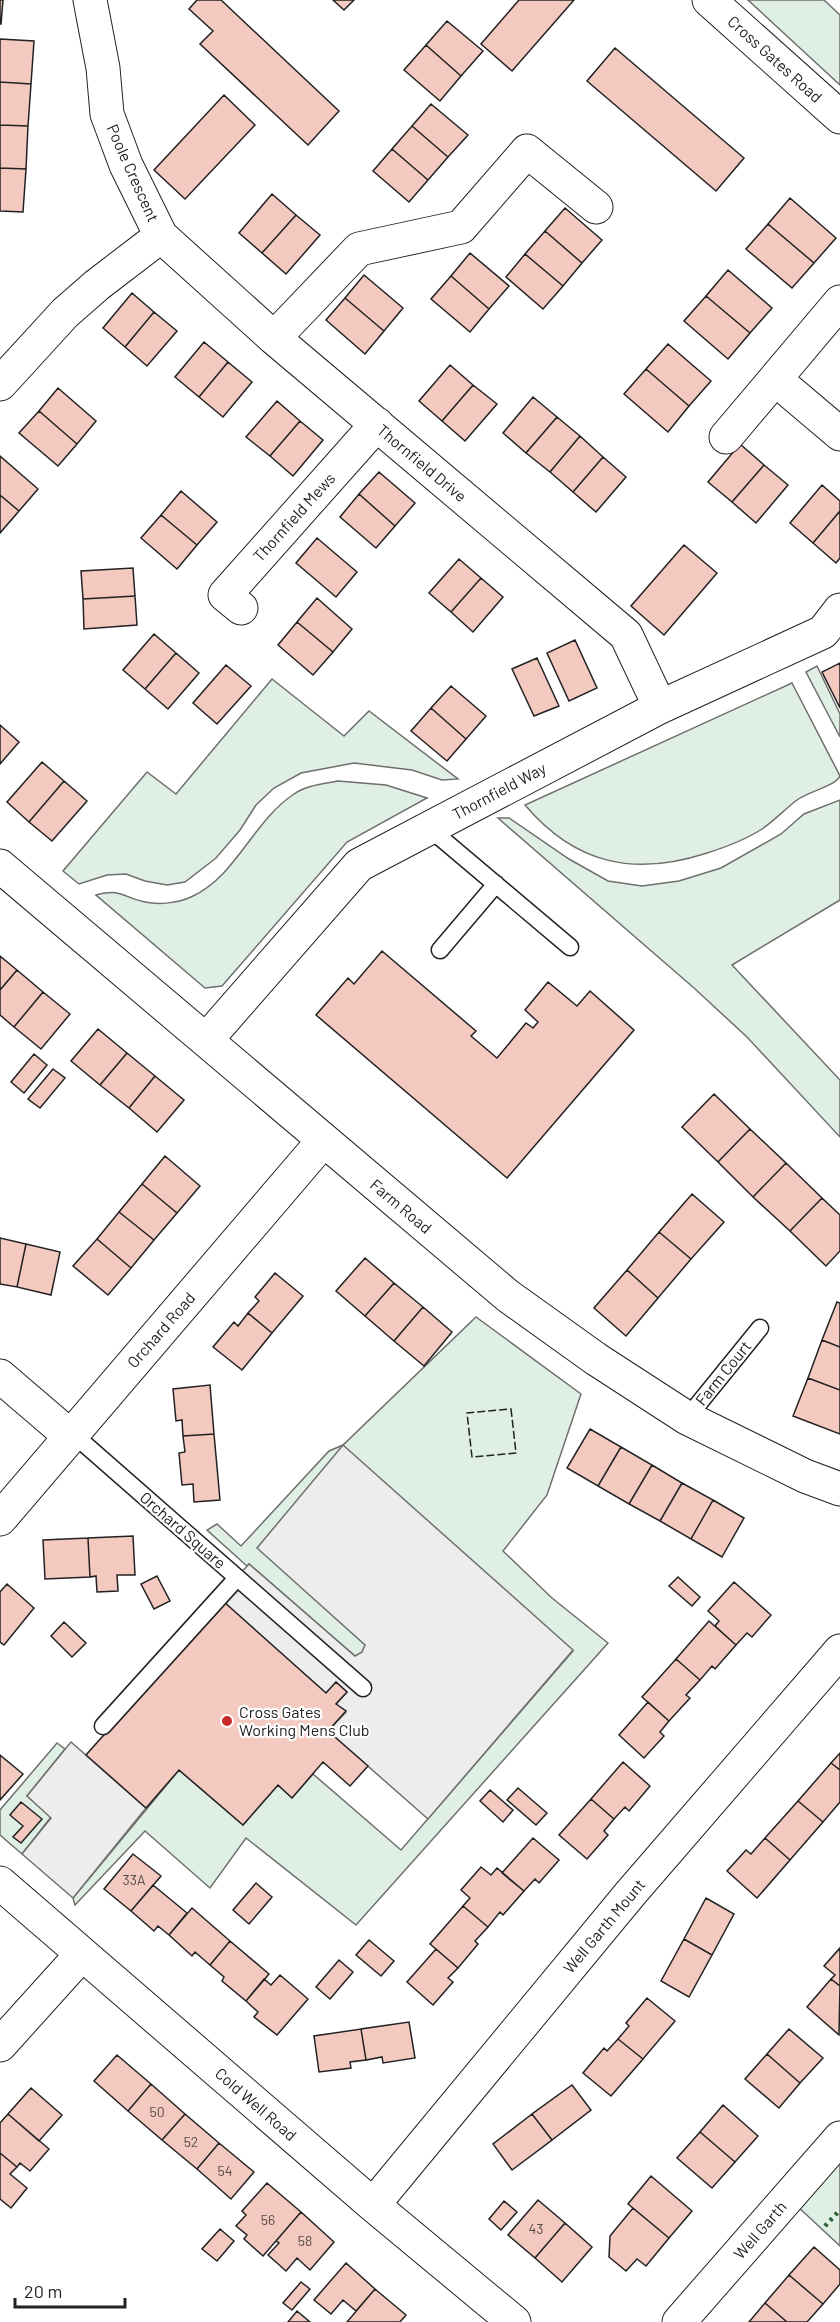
<svg xmlns="http://www.w3.org/2000/svg" width="840" height="2322" font-family="Barlow,sans-serif">
  <rect width="100%" height="100%" fill="#fff"/>
  <path fill="#e0efe3" stroke="#6f6f6f" stroke-width="1.5" d="M748,0h76l16,15v70z
    M817,666l23,48v23l-34,-65z
    M272,679l72,57 25,-25 89,68 -16,1 -30,-10 -58,-7 -53,10 -27,15 -18,17 -16,25 -24,28 -31,24 -18,3 -22,-4 -19,-7 -19,1 -28,9 -16,-13 84,-99 29,22z
    M792,683l48,93c-6,11 -31,15 -43,24 -12,9 -23,21 -35,29 -17,11 -36,18 -55,24 -73,24 -132,11 -182,-48z
    M338,781l48,4 41,13 -80,44 -125,144 -17,2 -109,-93c28,-7 26,3 49,7 14,3 33,1 46,-5 46,-21 61,-75 103,-103 13,-9 30,-10 44,-13z
    M840,800v100l-108,65 108,115v57l-93,-100 -53,-49 -196,-170h11l60,41 39,22 34,5 37,-5 42,-13 60,-34 23,-20z
    M476,1317l105,77 -34,101 -44,56 49,47 56,45 -252,282 -110,-87 -36,50 -65,-57 -70,74 -2,-7 106,-128 64,55 35,-40 14,13 21,-24 88,76 172,-199 -208,-5 -3,7 -7,3 -106,-92 -2,2 -40,-36 10,-6 24,22 88,-95 14,-6z
    M57,1743l8,6 -38,47 24,21 -29,37 -22,-19v-25z
    M840,2154v92l-44,-41z"/>
  <path fill="#ededed" stroke="#6f6f6f" stroke-width="1.5" d="M343,1445l230,205 -145,169 -100,-88 18,-19 -10,-8 11,-12 -11,-10 -10,11 -108,-95 31,-34 106,92 7,-4 3,-7 -108,-97z
    M71,1742l75,66 -73,90 -51,-44 29,-36 -24,-22z"/>
  <path fill="#f3c9c0" stroke="#222" stroke-width="1.5" d="M0,0h3l-2,24h-1z
    M197,0h24l118,111 -31,34 -108,-101 13,-13 -24,-22z
    M333,0h21l-10,10z
    M519,0h55l-62,71 -31,-27z
    M447,21l36,30 -22,25 -35,-31z
    M0,39l34,2 -3,43 -31,-2z
    M426,45l35,31 -21,25 -36,-31z
    M615,48l129,110 -28,33 -129,-110z
    M0,82l31,2 -3,42 -28,-1z
    M224,95l31,30 -70,74 -31,-29z
    M431,104l37,31 -20,22 -36,-31z
    M0,125l28,1 -2,43 -26,-1z
    M412,126l36,31 -20,23 -36,-31z
    M392,149l36,31 -19,22 -36,-31z
    M0,168l26,1 -3,43 -23,-1z
    M272,194l24,21 -34,38 -23,-20z
    M790,198l46,40 -22,25 -46,-39z
    M565,208l37,32 -20,23 -37,-32z
    M296,215l24,20 -34,39 -24,-21z
    M768,224l46,39 -22,25 -46,-39z
    M545,231l37,32 -19,23 -38,-32z
    M470,253l39,33 -20,23 -38,-33z
    M525,254l38,32 -20,23 -37,-32z
    M728,270l44,38 -22,25 -44,-37z
    M364,275l39,33 -19,23 -39,-33z
    M451,276l38,33 -19,23 -39,-33z
    M132,293l22,19 -29,35 -22,-19z
    M706,296l44,37 -22,26 -44,-38z
    M345,298l39,33 -19,23 -39,-34z
    M154,312l23,19 -30,35 -22,-19z
    M204,342l24,20 -29,35 -24,-20z
    M668,344l43,37 -22,25 -43,-37z
    M228,362l24,20 -29,35 -24,-20z
    M450,365l23,20 -31,36 -23,-20z
    M646,369l43,37 -21,26 -44,-38z
    M473,385l24,19 -32,37 -23,-20z
    M58,388l38,33 -19,23 -38,-33z
    M533,397l24,20 -31,36 -23,-20z
    M277,401l23,20 -30,35 -24,-19z
    M39,411l38,33 -19,22 -39,-33z
    M557,417l23,19 -30,36 -24,-19z
    M300,421l23,19 -30,36 -23,-20z
    M580,436l23,21 -30,35 -23,-20z
    M740,444l24,21 -32,37 -24,-20z
    M0,456l38,33 -19,22 -19,-16z
    M603,457l23,20 -30,35 -23,-20z
    M764,465l24,20 -32,38 -24,-21z
    M379,472l36,31 -20,23 -36,-32z
    M822,485l18,16v10l-27,32 -23,-20z
    M181,491l36,31 -20,23 -36,-30z
    M359,494l36,32 -19,22 -36,-31z
    M0,495l19,16 -19,22z
    M840,511v47l-4,5 -23,-20z
    M161,515l36,30 -20,24 -36,-31z
    M317,538l40,34 -21,25 -40,-34z
    M684,545l33,28 -53,62 -33,-29z
    M459,559l22,19 -30,34 -22,-19z
    M133,568l2,28 -52,3 -2,-28z
    M481,578l22,19 -30,35 -22,-20z
    M135,596l2,29 -53,4 -1,-30z
    M317,598l35,31 -19,23 -36,-30z
    M297,622l36,30 -20,23 -35,-30z
    M154,634l22,19 -31,36 -22,-19z
    M575,640l22,48 -28,13 -22,-48z
    M176,653l23,20 -31,36 -23,-20z
    M537,658l22,48 -25,10 -22,-47z
    M840,663v45l-18,-36z
    M226,665l25,21 -34,38 -24,-21z
    M451,686l35,30 -20,23 -35,-31z
    M431,708l35,31 -19,22 -36,-30z
    M0,725l19,17 -19,22z
    M42,762l22,19 -35,41 -22,-20z
    M64,781l23,20 -35,40 -23,-19z
    M382,951l94,80 -5,5 26,22 29,-35 7,5 5,-6 -13,-12 23,-28 29,24 13,-15 44,39 -127,148 -191,-163 32,-37 6,6z
    M0,956l17,14 -17,20z
    M17,970l26,22 -29,35 -14,-12v-25z
    M43,992l27,22 -29,35 -27,-22z
    M98,1029l29,24 -27,32 -29,-24z
    M127,1053l28,23 -26,32 -29,-23z
    M34,1054l13,11 -23,28 -13,-11z
    M53,1069l12,9 -25,30 -12,-9z
    M155,1076l29,24 -27,32 -28,-24z
    M714,1094l36,35 -32,33 -36,-35z
    M750,1129l36,34 -33,34 -35,-35z
    M165,1156l35,30 -23,27 -35,-29z
    M786,1163l36,35 -32,33 -37,-34z
    M142,1184l35,29 -23,27 -35,-28z
    M692,1194l32,28 -33,37 -32,-27z
    M822,1198l18,17v36l-14,15 -36,-35z
    M119,1212l35,28 -23,28 -34,-29z
    M659,1232l32,27 -33,39 -31,-28z
    M0,1238l26,6 -9,43 -17,-3z
    M97,1239l34,29 -23,27 -35,-29z
    M26,1244l34,8 -9,43 -34,-8z
    M365,1258l29,25 -29,33 -29,-25z
    M627,1270l31,28 -32,38 -32,-28z
    M275,1273l28,23 -31,37 -24,-20 11,-12 -4,-4z
    M394,1283l29,24 -29,34 -29,-25z
    M837,1302l3,1v44l-18,-7z
    M423,1307l29,25 -28,34 -30,-25z
    M248,1313l24,20 -30,37 -29,-23 21,-25 4,4z
    M822,1340l18,7v43l-32,-12z
    M808,1378l32,12v44l-47,-18z
    M210,1385l4,49 -31,2 -1,-16 -6,1 -3,-32z
    M590,1429l31,18 -23,39 -31,-18z
    M214,1434l6,66 -26,2 -1,-18 -11,1 -3,-32 6,-1 -2,-16z
    M621,1447l31,18 -23,39 -31,-18z
    M652,1465l30,18 -22,38 -31,-17z
    M682,1483l31,17 -22,39 -31,-18z
    M713,1500l31,18 -22,39 -31,-18z
    M133,1536l2,39h-18l1,16 -21,1 -1,-16 -6,1 -2,-39z
    M88,1538l2,39 -45,2 -2,-39z
    M157,1576l13,25 -16,8 -13,-25z
    M678,1577l22,20 -8,9 -23,-20z
    M734,1582l37,33 -19,22 -5,-4 -11,12 -21,-19 4,-5 -11,-10z
    M7,1584l27,24 -30,37 -4,-3v-50z
    M223,1601l103,92 10,-11 11,10 -11,12 10,7 -18,20 40,35 -18,20 -27,-24 -31,36 -14,-13 -35,40 -64,-55 -33,38 -60,-53z
    M709,1621l27,24 -21,24 -3,-3 -12,14 -24,-21z
    M64,1622l22,21 -14,14 -21,-21z
    M676,1659l24,21 -14,15 4,3 -21,23 -27,-24z
    M648,1702l21,19 -9,11 4,4 -20,22 -25,-23z
    M840,1753v17l-9,-7z
    M0,1755l23,19 -23,26z
    M623,1762l27,24 -21,25 -4,-4 -11,12 -23,-20z
    M831,1763l9,7v32l-17,20 -25,-21z
    M518,1788l29,25 -11,12 -29,-25z
    M490,1790l23,20 -10,12 -23,-21z
    M591,1799l23,20 -10,12 4,4 -21,24 -28,-24z
    M798,1801l25,21 -33,38 -25,-22z
    M21,1802l21,17 -21,24 -8,-6 10,-11 -13,-11z
    M533,1838l26,22 -20,23 -4,-4 -11,12 -22,-18z
    M765,1838l25,22 -33,38 -30,-27 19,-21 5,4z
    M133,1854l28,22 -30,35 -27,-22z
    M481,1867l10,8 6,-7 27,23 -21,24 -3,-3 -12,15 -25,-21 7,-8 -9,-8z
    M256,1883l16,14 -23,27 -16,-14z
    M153,1885l34,28 -18,22 -11,-9 -4,5 -23,-20z
    M706,1898l28,16 -22,41 -28,-16z
    M463,1906l25,21 -13,14 3,3 -20,24 -28,-24z
    M192,1908l38,33 -20,24 -15,-13 -3,4 -23,-21z
    M684,1939l28,16 -23,42 -28,-16z
    M369,1940l25,21 -13,15 -25,-21z
    M230,1941l39,33 -23,27 -24,-20 2,-4 -14,-12z
    M840,1948v38l-9,-7 4,-4 -11,-9z
    M436,1949l22,19 -10,10 5,4 -20,23 -26,-23z
    M339,1960l14,12 -23,27 -14,-12z
    M280,1975l28,24 -31,36 -23,-18 4,-5 -12,-11 18,-22 7,6z
    M831,1979l9,7 -1,49 -32,-28z
    M647,1998l28,23 -32,38 -25,-20 11,-13 -3,-3z
    M409,2022l6,36 -32,5 -1,-6 -16,3 -5,-31z
    M361,2029l5,31 -16,2 1,6 -32,4 -5,-36z
    M789,2029l34,29 -23,25 -33,-29z
    M618,2039l25,20 -32,37 -28,-23 21,-25 3,3z
    M767,2054l33,29 -21,25 -34,-29z
    M117,2055l34,29 -23,27 -34,-30z
    M151,2084l34,30 -23,26 -34,-29z
    M572,2085l19,25 -39,30 -20,-26z
    M31,2088l31,27 -23,26 -31,-27z
    M723,2105l35,31 -23,26 -35,-30z
    M8,2114l41,35 -19,22 -10,-8 -3,4 -17,-14v-30z
    M185,2114l34,29 -22,26 -35,-29z
    M532,2114l20,26 -40,30 -19,-26z
    M700,2132l35,30 -23,26 -35,-30z
    M219,2143l35,29 -23,27 -34,-30z
    M0,2153l17,14 -7,7 17,14 -16,20 -11,-9z
    M651,2176l41,35 -23,27 -41,-34z
    M267,2183l34,29 -38,44 -19,-17 3,-4 -11,-9 10,-11 -4,-4z
    M538,2200l27,23 -30,35 -27,-23z
    M504,2201l13,11 -16,18 -12,-11z
    M633,2208l36,30 -23,28 -9,-7 -11,12 -17,-14 1,-21z
    M301,2212l33,30 -24,28 -13,-12 -11,13 -18,-16 11,-12 -3,-2z
    M565,2223l27,24 -30,35 -27,-24z
    M220,2229l14,12 -17,20 -15,-12z
    M814,2247l26,23v14l-17,20 -34,-29z
    M346,2263l29,26 -19,22 -13,-11 -12,14 -17,-14z
    M789,2275l34,29 -16,18h-20l-22,-19z
    M301,2282l9,7 -18,21 -9,-7z
    M375,2289l31,26 -6,7h-53z
    M765,2303l22,19h-38z
    M297,2311l13,11h-22z"/>
  <g fill="none" stroke-linecap="round" stroke-linejoin="round">
    <defs>
      <path id="service" d="M429,828l141,119
        M440,950l56,-66
        M687,1418l73,-90
        M70,1436l10,4 283,248
        M103,1726l134,-148"/>
      <path id="minor" d="M161,236l113,102 352,297 34,72
        M274,338l85,-89 102,-22 66,-76 69,56
        M775,379l65,55
        M0,384l65,-71 32,-28 64,-49 -35,-71 -19,-51 -4,-46 -13,-68
        M726,437l114,-135
        M241,608l-16,-13 152,-171
        M0,866l508,430 88,63 91,59 118,58 35,13
        M207,1039l152,-174 301,-158 163,-75 17,-22
        M0,1376l70,60
        M0,1519l323,-378
        M0,1883l373,322 141,117
        M0,2045l82,-91
        M373,2205l257,-311 210,-243
        M679,2322l161,-184"/>
      <path id="tertiary" d="M709,0l131,117"/>
    </defs>
    <use href="#service" stroke="#222" stroke-width="19"/>
    <use href="#minor" stroke="#222" stroke-width="35"/>
    <use href="#tertiary" stroke="#222" stroke-width="35"/>
    <use href="#service" stroke="#fff" stroke-width="16"/>
    <use href="#minor" stroke="#fff" stroke-width="33"/>
    <use href="#tertiary" stroke="#fff" stroke-width="33"/>
    <path stroke="#2f5e38" stroke-width="4.5" stroke-dasharray="3 4.5" stroke-linecap="butt" d="M825,2226l15,-16"/>
    <path stroke="#222" stroke-width="1.5" stroke-dasharray="8 3" stroke-linecap="butt" d="M511,1409l5,44 -44,4 -5,-44z"/>
  </g>
  <circle fill="#c62828" stroke="#fff" stroke-width="2" cx="227" cy="1721" r="6"/>
  <g text-anchor="middle" stroke-width="4.5" stroke-linejoin="round" paint-order="stroke">
    <g font-size="14" fill="#564c4a">
      <text x="134" y="1885">33A</text>
      <text x="157" y="2117">50</text>
      <text x="191" y="2147">52</text>
      <text x="225" y="2176">54</text>
      <text x="268" y="2225">56</text>
      <text x="536" y="2234">43</text>
      <text x="305" y="2246">58</text>
    </g>
    <g font-size="16" fill="#222" stroke="#fff">
      <text transform="translate(775 59) rotate(42)" y="6">Cross Gates Road</text>
      <text transform="translate(133 173) rotate(66)" y="6">Poole Crescent</text>
      <text transform="translate(422 463) rotate(40)" y="6">Thornfield Drive</text>
      <text transform="translate(294 517) rotate(-48)" y="6">Thornfield Mews</text>
      <text transform="translate(499 791) rotate(-28)" y="6">Thornfield Way</text>
      <text transform="translate(401 1206) rotate(40)" y="6">Farm Road</text>
      <text transform="translate(161 1330) rotate(-49)" y="6">Orchard Road</text>
      <text transform="translate(723 1373) rotate(-51)" y="6">Farm Court</text>
      <text transform="translate(183 1530) rotate(41)" y="6">Orchard Square</text>
      <text transform="translate(604 1926) rotate(-50)" y="6">Well Garth Mount</text>
      <text transform="translate(256 2104) rotate(41)" y="6">Cold Well Road</text>
      <text transform="translate(760 2230) rotate(-49)" y="6">Well Garth</text>
    </g>
    <g font-size="16" fill="#222" stroke="#fff" text-anchor="start">
      <text x="239" y="1718">Cross Gates<tspan x="239" dy="18">Working Mens Club</tspan></text>
    </g>
  </g>
  <path d="M15 2298v9h110v-9" fill="none" stroke="#222222" stroke-width="3"/>
  <text x="24" y="2298" font-size="18" fill="#222222" stroke="#ffffff" stroke-width="4.5" paint-order="stroke">20 m</text>
</svg>
